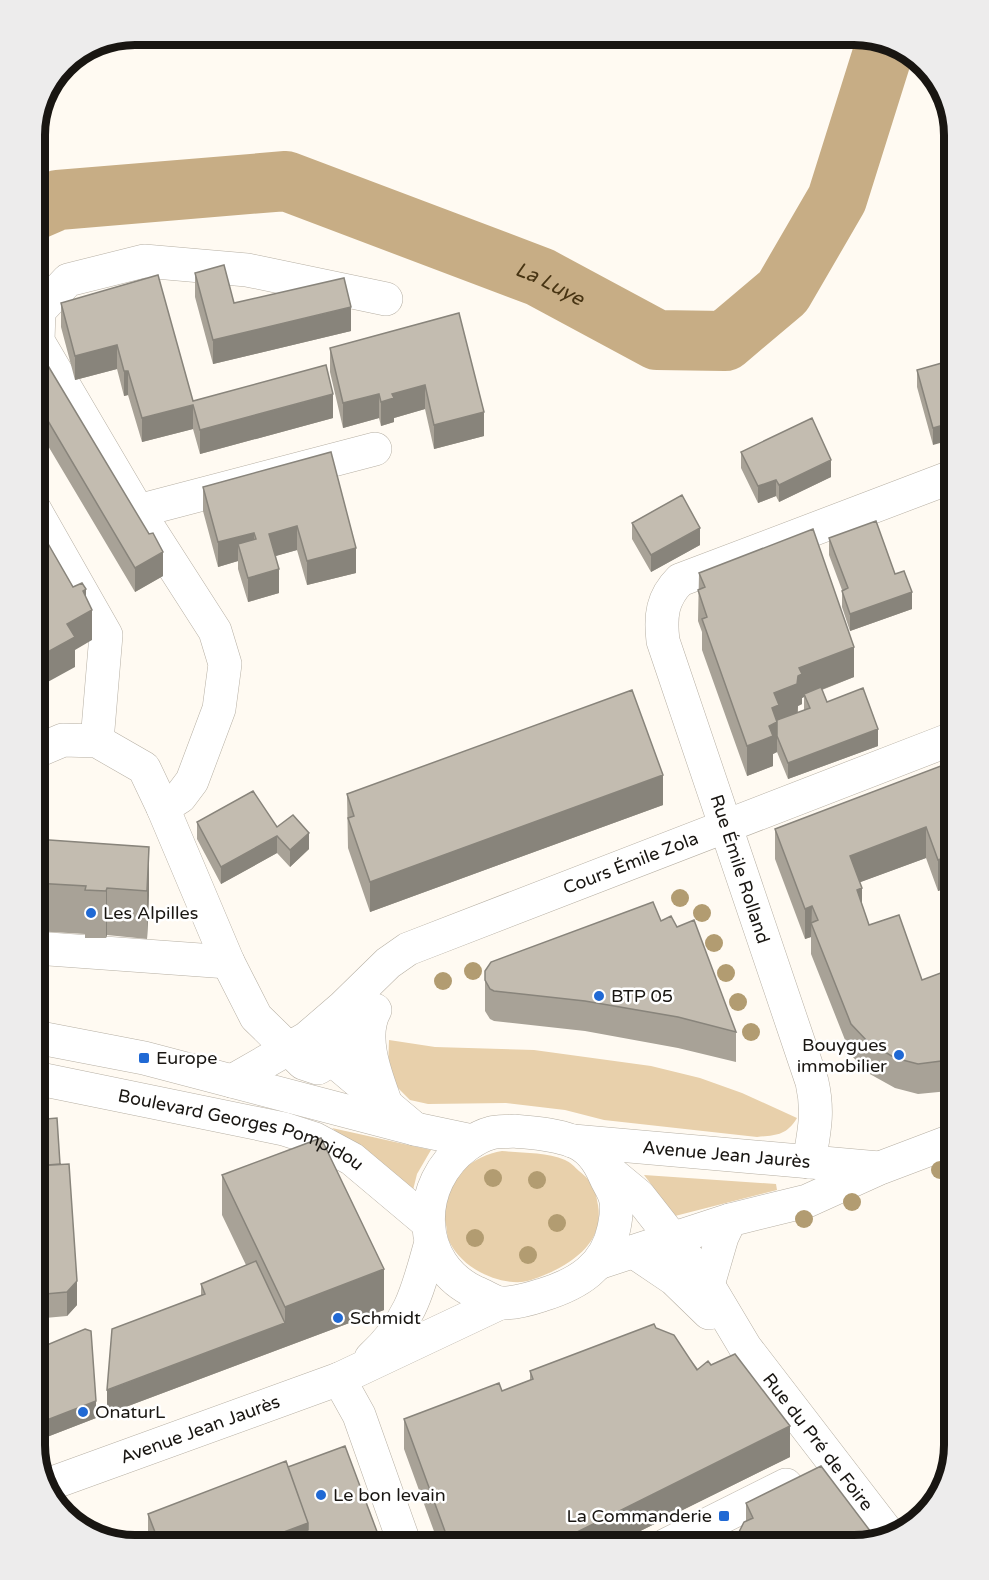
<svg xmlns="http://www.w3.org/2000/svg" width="989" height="1580" font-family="'Varela Round',sans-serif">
  <rect width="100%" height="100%" fill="#fffaf2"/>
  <path fill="#e8d0ab" d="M389,1040l46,7 99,3 117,16 49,12 42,15 55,25c-11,18 -21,17 -40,19l-153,-17 -39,-10 -59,-7 -78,1 -18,-4 -15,-15 -7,-17z
    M332,1128l99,22 -14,24 -5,20z
    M502,1151c20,2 44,1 63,9 5,2 10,7 14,11 14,11 16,17 19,34 5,30 -13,48 -37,62 -11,6 -26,13 -39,15 -27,2 -60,-15 -72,-39 -3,-5 -3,-13 -4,-18 -1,-6 -3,-13 -2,-18 4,-31 29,-51 58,-56z
    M644,1175l132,9 1,6 -102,26z"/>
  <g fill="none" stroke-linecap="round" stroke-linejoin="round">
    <path stroke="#c7ad85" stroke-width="60" id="s1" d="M35,210l23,-10 228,-19 254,96 117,63 68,1 58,-49 54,-93 49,-156"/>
    <defs>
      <g id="minor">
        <path d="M35,510l71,125 -9,106"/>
        <path d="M138,511l237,-62"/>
        <path d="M35,752l28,-12 34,1 47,27 19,40 65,154 28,55 47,46 15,5 14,-9 37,-39"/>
        <path d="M163,808l17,-11 12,-16 27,-72 6,-45 -10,-33 -77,-120 -100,-170 1,-30 29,-31 76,-19 103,9 139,29"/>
        <path d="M35,948l193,14"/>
        <path d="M375,1010c-15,27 1,66 11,94"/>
        <path d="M315,1045l100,84"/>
        <path id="s2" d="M232,1081l75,-43 36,-31 45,-44 20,-14 546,-211"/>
        <path d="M809,1162c5,-30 10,-49 3,-80l-149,-441c-3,-25 -1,-43 17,-61l274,-104"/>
        <path d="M339,1379l20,36 46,130"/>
        <path d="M666,1545l120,-60"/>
      </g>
      <g id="major">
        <path d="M35,1037l109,21 271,71 57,12"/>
        <path id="s3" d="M35,1078l249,51 31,10 37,20 75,63"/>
        <path d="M514,1131c19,2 40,3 58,10 16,5 27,21 33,35 3,7 8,14 10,21 3,9 1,21 -1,31 -8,39 -36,56 -72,67 -12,4 -27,8 -40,8 -7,0 -17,-7 -25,-10 -63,-28 -63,-110 -10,-148 7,-5 16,-10 24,-12 7,-2 16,-1 23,-2z"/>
        <path id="s4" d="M573,1141l306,27"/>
        <path id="s5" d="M604,1167l35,29 44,56 25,33 37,62 146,190"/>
        <path d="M634,1252l40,27 35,34"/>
        <path d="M598,1263l132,-43 77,-19 73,-33 74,-28"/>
        <path d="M708,1285l14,-48 8,-17"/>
        <path d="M371,1358c40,-37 46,-65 60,-116"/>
        <path id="s6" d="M44,1486l295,-107 161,-76"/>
      </g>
    </defs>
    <use href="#minor" stroke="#b6afa3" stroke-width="34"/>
    <use href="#major" stroke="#b6afa3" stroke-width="34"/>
    <use href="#minor" stroke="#fff" stroke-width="33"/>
    <use href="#major" stroke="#fff" stroke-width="33"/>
  </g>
  <g fill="#b29c71">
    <circle cx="680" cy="898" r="9"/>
    <circle cx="702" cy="913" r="9"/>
    <circle cx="714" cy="943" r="9"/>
    <circle cx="473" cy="971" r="9"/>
    <circle cx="726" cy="973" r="9"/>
    <circle cx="443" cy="981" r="9"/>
    <circle cx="738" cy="1002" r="9"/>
    <circle cx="751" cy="1032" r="9"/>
    <circle cx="940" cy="1170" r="9"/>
    <circle cx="493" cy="1178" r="9"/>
    <circle cx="537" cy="1180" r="9"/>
    <circle cx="852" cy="1202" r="9"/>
    <circle cx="804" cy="1219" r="9"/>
    <circle cx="557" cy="1223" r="9"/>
    <circle cx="475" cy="1238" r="9"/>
    <circle cx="528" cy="1255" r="9"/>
  </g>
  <path fill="#a8a297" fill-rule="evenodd" d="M195,273l39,30 117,28 -138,33 -18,-67z
    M61,303l132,98 140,17 -133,36 -7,-25 -51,13 -14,-47 -4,1 -7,-27 -42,11 -14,-53z
    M459,313l25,123 -50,13 -9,-40 -31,9v4l-13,4 -2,-8 -36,10 -13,-56v-24z
    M35,344l128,232 -28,16 -100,-168z
    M917,370l37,10 -21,65 -16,-58z
    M331,452l25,121 -49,12 -10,-35 -22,6 4,37 -31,9 -10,-33v-8l-20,6 -15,-56v-24z
    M741,452l90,25 -52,25 -3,-6 -18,7 -17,-35z
    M632,523l68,22 -49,27 -19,-33z
    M829,538l66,36 17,35 -62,22 -8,-24v-17l-13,-35z
    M699,573l155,104 -32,13 5,12 51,44 -90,33 -11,-27 -4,2v12l-26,10 -45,-126v-18l-4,-11zM804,697v13l-6,3v-7l4,-2v-6z
    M954,761v124l-16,6 -12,-33 -66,24 2,23 7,20 53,55 32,-12 -5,123 -31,3 -23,-6 -27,-15 -17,-18 -40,-101v-17l-6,2 -30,-80v-30z
    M347,794l316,11 -293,107 -22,-64z
    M197,822l80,5 32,22 -19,18 -13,-14 -56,31 -24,-45z
    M35,839l114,8v48l-2,44 -40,-4 -1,3h-21v-4l-50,-3z
    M661,921l75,111v30l-58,-14 -93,-17 -91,-10 -4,-2 -5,-8v-40z
    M35,1120l25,44 17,141 -10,11 -22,2 2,27 49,73 -62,24z
    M222,1175l162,135 -277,104 94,-119v-11l45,-19 -24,-50z
    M656,1328l35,32 7,9 13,-4 79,92 -178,88h-173l-35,-96v-30l98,-28 28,-11v-9z
    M288,1467l94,78h-253l19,-9v-22z
    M746,1503l131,37 -131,-19z"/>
  <path fill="#88847b" d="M351,307v24l-138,33v-24z
    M117,345v24l-42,11v-24z
    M124,371h4v24l-4,1z
    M425,385v24l-31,9v4l-13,4v-24l11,-8z
    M333,394v24l-133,36v-24z
    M379,394v24l-36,10v-25z
    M193,405v24l-51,13v-24z
    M484,412v24l-50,13v-24z
    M954,422v17l-21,6v-17z
    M831,460v17l-52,25v-17z
    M776,480v16l-18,7v-17z
    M297,526v24l-28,8v-24z
    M700,528v17l-49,27v-17z
    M254,533v24l-16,-13v17l-20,6v-25z
    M356,548v25l-49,12v-24z
    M163,552v24l-28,16v-24z
    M279,569v24l-31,9v-24z
    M86,589v24l6,-3v30l-17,10v17l-40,22v-30l32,-35 16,-33z
    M912,592v17l-62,22v-17z
    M854,647v30l-49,19 -1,-2v3l-2,1v6l-4,2 -1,9 -20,21v16l-4,2v12l-26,10v-30l22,-20 5,-33 25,-25z
    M878,729v17l-90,33v-16z
    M663,775v30l-293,107v-30z
    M926,827v31l-76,28v-30z
    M309,833v16l-19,18v-17z
    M277,836v17l-56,31v-17z
    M149,847v48l-2,44v-48z
    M954,854v31l-16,6v-31z
    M107,888v47l-1,3v-47z
    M862,888v30l-5,-28z
    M812,906l-1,31 -6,2v-30z
    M954,1058v31l-5,2v-31z
    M384,1269v41l-277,104v-24l178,-67v-16z
    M77,1281v24l-10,11v-24z
    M96,1401v17l-62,24v-17z
    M790,1426v31l-178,88h-61z
    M308,1523v22h-59z
    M347,1538v7h-21z"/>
  <path fill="#c3bcb0" stroke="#88847b" stroke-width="1.5" d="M224,265l10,38 110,-25 7,29 -138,33 -18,-67z
    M158,275l35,126 133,-36 7,29 -133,36 -7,-25 -51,13 -14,-47h-4l-7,-26 -42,11 -14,-53z
    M459,313l25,99 -50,13 -9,-40 -33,9 2,4 -13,4 -2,-8 -36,9 -13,-55z
    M35,344l114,190 4,-1 10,19 -28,16 -100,-169z
    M949,361l5,19v42l-21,6 -16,-58z
    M812,418l19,42 -52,25 -3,-5 -18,6 -17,-34z
    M331,452l25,96 -49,13 -10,-35 -28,8 10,35 -31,9 -10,-34 18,-5 -2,-6 -36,9 -15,-55z
    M682,495l18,33 -49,27 -19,-32z
    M35,521l38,66 9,-4 4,6 -3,2 9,19 -25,14 8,13 -40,22z
    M876,521l19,53 9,-3 8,21 -62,22 -8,-23 6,-3 -19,-50z
    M813,529l41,118 -55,21 3,6 -4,2 -1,8 -23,9 5,12 -7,3 5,14 -8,4 4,10 -26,10 -45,-127 5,-2 -9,-27 7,-3 -6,-14z
    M821,687l6,15 36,-14 15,41 -90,34 -11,-27v-16l33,-12 -6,-14z
    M632,690l31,85 -293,107 -22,-64 6,-2 -7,-22z
    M954,761v93l-16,6 -12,-33 -76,29 12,32 -5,2 12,35 30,-10 23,65 32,-12v90l-5,2 -31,4 -23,-6 -27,-16 -17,-18 -40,-101 7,-3 -6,-14 -7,3 -30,-80z
    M253,791l24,36 16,-12 16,18 -19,17 -13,-14 -56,31 -24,-45z
    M35,839l114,8 -2,44 -40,-3 -1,3 -21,-1 1,-4 -51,-3z
    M653,902l8,19 10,-5 6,11 17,-7 42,112 -58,-15 -93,-16 -91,-10 -4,-2 -5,-9v-9l6,-9z
    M57,1118l3,46 -25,2v-46z
    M321,1138l63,131 -99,38 -63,-132z
    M69,1164l8,117 -10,11 -32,3v-129z
    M256,1261l29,62 -178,67 5,-61 93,-35 -4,-10z
    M44,1309l3,36 -12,5v-40z
    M654,1324l2,4 18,7 23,35 11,-9 3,4 24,-11 55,72 -239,119h-101l-46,-126 95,-36 3,8 31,-12 -3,-8z
    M85,1329l6,2 5,70 -62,24 1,-75z
    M345,1446l37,99h-32l-3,-7 -21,7h-60l42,-15v-7l-20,-56z
    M286,1461l22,62 -59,22h-89l-12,-31z
    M821,1466l56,74 -23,5h-118l3,-13 5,-10 9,-4 -7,-15z
    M137,1532l5,13h-13l-14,-4z
    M148,1536l4,9h-10l-2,-5z"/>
  <g fill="#2069d4" stroke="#fff" stroke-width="2">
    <circle cx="91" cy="913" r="6"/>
    <circle cx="599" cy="996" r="6"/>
    <circle cx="899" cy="1055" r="6"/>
    <rect x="138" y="1052" width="12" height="12" rx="3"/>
    <circle cx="338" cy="1318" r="6"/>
    <circle cx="83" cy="1412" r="6"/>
    <circle cx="321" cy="1495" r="6"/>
    <rect x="718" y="1510" width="12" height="12" rx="3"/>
  </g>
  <g text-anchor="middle" stroke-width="5" stroke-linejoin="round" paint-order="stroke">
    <g font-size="18" fill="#191612" stroke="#fff">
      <text dy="6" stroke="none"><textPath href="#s2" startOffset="460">Cours Émile Zola</textPath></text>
      <text transform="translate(740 869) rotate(72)" y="6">Rue Émile Rolland</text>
      <text dy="6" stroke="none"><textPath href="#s3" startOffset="213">Boulevard Georges Pompidou</textPath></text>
      <text dy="6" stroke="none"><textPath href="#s4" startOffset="154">Avenue Jean Jaurès</textPath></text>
      <text dy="6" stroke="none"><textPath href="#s6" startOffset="166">Avenue Jean Jaurès</textPath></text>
      <text dy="6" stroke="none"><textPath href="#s5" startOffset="350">Rue du Pré de Foire</textPath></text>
    </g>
    <g font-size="18" fill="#191612" stroke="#fff" text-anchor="start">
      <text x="103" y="919">Les Alpilles</text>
      <text x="611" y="1002">BTP 05</text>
      <text x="887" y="1051" text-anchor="end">Bouygues<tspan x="887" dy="21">immobilier</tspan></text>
      <text x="156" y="1064">Europe</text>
      <text x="350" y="1324">Schmidt</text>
      <text x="95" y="1418">OnaturL</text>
      <text x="333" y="1501">Le bon levain</text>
      <text x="712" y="1522" text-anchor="end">La Commanderie</text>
    </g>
    <g font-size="20" font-style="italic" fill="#473413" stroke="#fff">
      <text dy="7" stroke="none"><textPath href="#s1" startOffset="537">La Luye</textPath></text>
    </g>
  </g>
  <path d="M0 0H989V1580H0ZM135 45H854A90 90 0 0 1 944 135V1445A90 90 0 0 1 854 1535H135A90 90 0 0 1 45 1445V135A90 90 0 0 1 135 45Z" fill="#edecec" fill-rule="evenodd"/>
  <path fill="none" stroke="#191612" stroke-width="8" d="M135 45H854A90 90 0 0 1 944 135V1445A90 90 0 0 1 854 1535H135A90 90 0 0 1 45 1445V135A90 90 0 0 1 135 45Z"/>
</svg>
